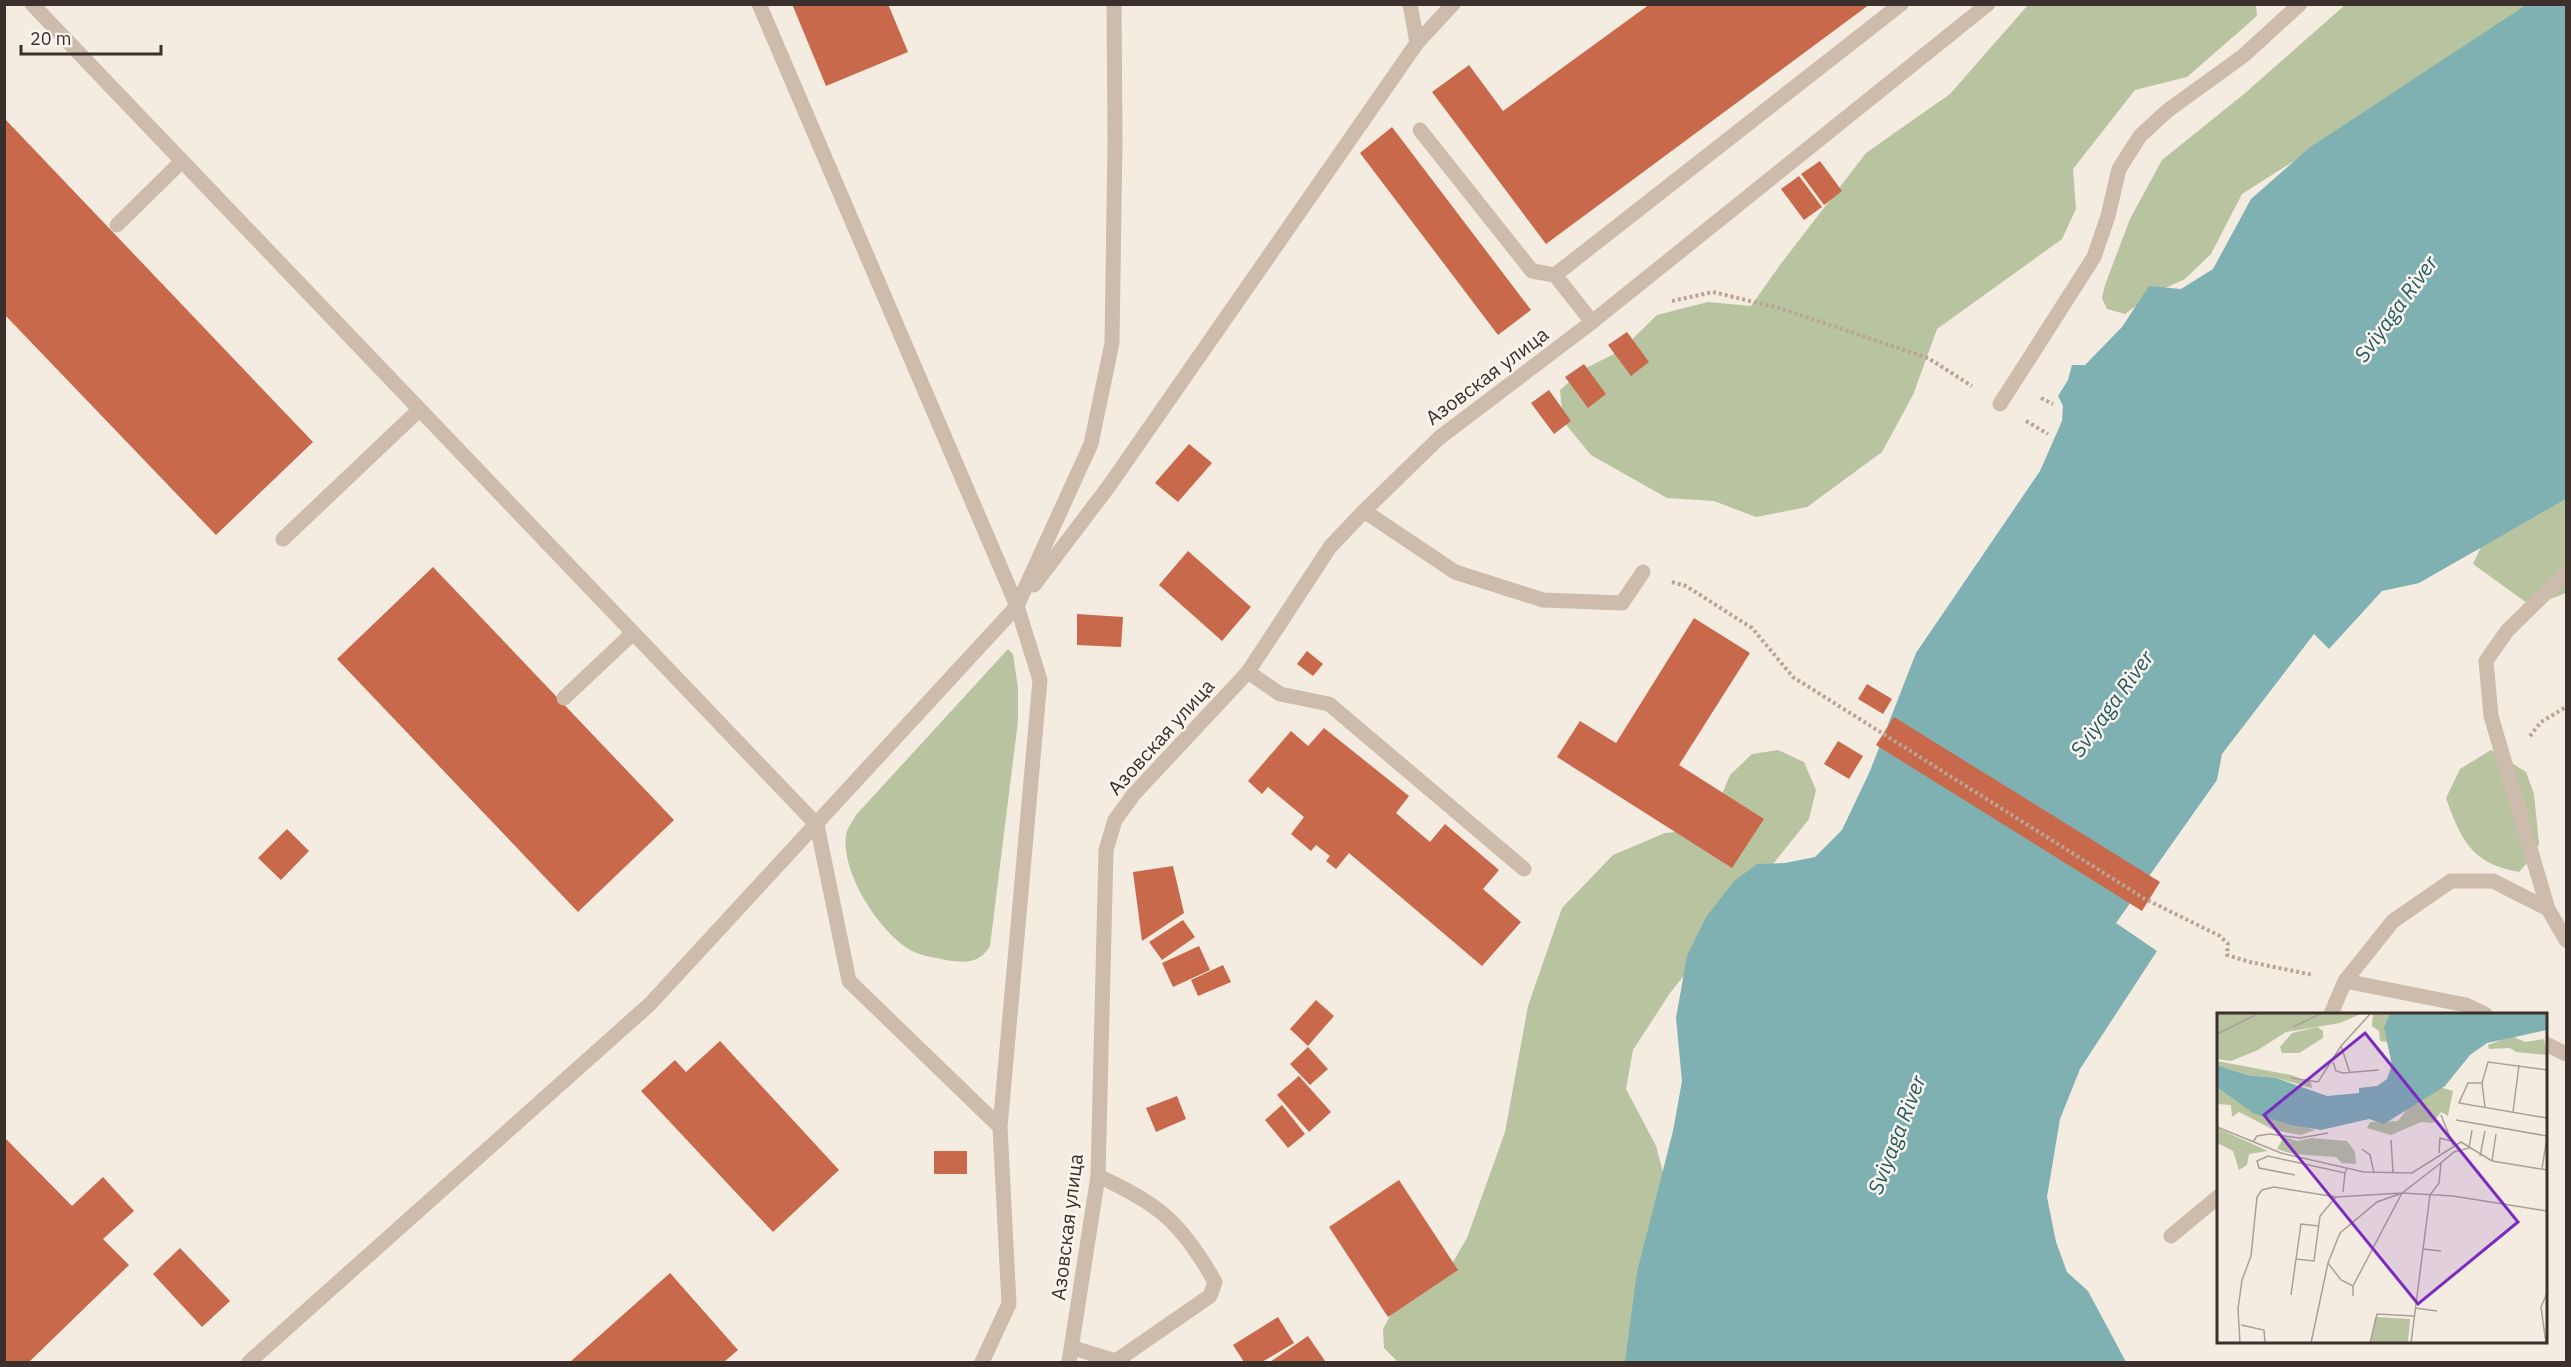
<svg xmlns="http://www.w3.org/2000/svg" width="2571" height="1367" font-family="'IBM Plex Sans',sans-serif">
  <rect width="100%" height="100%" fill="#f4ebe1"/>
  <path fill="#b8c4a0" d="M2028,5h228l1,11 -70,61 -52,13 -62,79 3,40 -14,30 -125,90 -24,66 -31,57 -75,55 -51,10 -42,-16 -47,-3 -76,-43 -28,-34 -3,-31 24,-21 36,-18 37,-36 51,-13 43,4 29,-41 86,-112 84,-59z
    M2345,5h202l-111,66 -194,123 -31,60 -26,25 -33,15 -27,20 -18,-5 -5,-11 3,-13 25,-66 32,-59 82,-66z
    M2566,499v94l-35,13 -58,-42 8,-17z
    M1008,649l5,5 5,34v33l-28,225c-11,18 -25,17 -44,14 -13,-3 -27,-4 -39,-12 -30,-20 -66,-76 -61,-113 1,-7 7,-14 10,-20z
    M1778,750l26,12 12,28 -7,29 -139,174 -37,57 -7,39 30,57 16,60 -25,156h-249l-14,-14 -1,-19 8,-15 58,-45 18,-31 38,-106 23,-126 34,-98 51,-53 52,-22 34,-3 16,-19 15,-36 22,-21z
    M2491,750l35,22 8,22 5,50 -9,16 -11,12c-47,-8 -58,-32 -73,-74l14,-29z"/>
  <path fill="#7fb0b2" d="M2526,5h40v494l-147,84 -37,8 -53,58 -15,-15 -92,120 -5,26 -101,143 41,28 -77,118 -20,50 -13,78 9,45 11,30 21,19 38,71h-501l12,-90 36,-141 9,-50 -6,-63 11,-62 19,-39 28,-36 23,-17 28,-1 30,-6 27,-27 28,-59 46,-118 124,-182 22,-50 1,-15 -5,-10 10,-16 4,-15h13l37,-38 27,-41 32,3 32,-20 38,-70 58,-51z"/>
  <path fill="#c8694b" d="M792,4h96l20,48 -82,34z
    M1650,4h220l-324,240 -114,-152 37,-27 34,46z
    M4,118l309,324 -97,93 -212,-221z
    M1392,127l139,183 -33,25 -138,-182z
    M1820,161l22,30 -18,14 -23,-31z
    M1799,176l23,31 -18,13 -23,-31z
    M1627,332l22,30 -18,14 -23,-31z
    M1584,364l22,30 -18,14 -23,-31z
    M1549,390l22,31 -17,13 -23,-31z
    M1189,444l23,19 -34,39 -23,-19z
    M1188,551l63,56 -29,34 -63,-56z
    M433,567l241,253 -96,92 -241,-253z
    M1077,614l46,3 -2,30 -44,-2z
    M1694,618l56,35 -71,112 85,54 -32,49 -175,-111 23,-36 36,22z
    M1307,651l16,13 -10,12 -16,-12z
    M1867,684l25,15 -9,15 -25,-15z
    M1894,717l266,165 -18,29 -266,-166z
    M1324,728l85,68 -13,17 34,29 15,-18 54,46 -16,19 38,33 -39,44 -133,-113 -13,16 -10,-8 4,-5 -14,-11 -5,6 -20,-17 13,-17 -36,-30 -6,7 -14,-13 43,-50 17,15z
    M1838,741l25,15 -14,23 -25,-15z
    M287,829l22,22 -28,29 -23,-22z
    M1173,866l11,47 -42,28 -9,-69z
    M1183,920l12,17 -33,23 -13,-18z
    M1199,946l11,24 -37,17 -11,-24z
    M1223,965l8,17 -33,14 -7,-16z
    M1316,1000l18,16 -26,30 -18,-17z
    M720,1041l119,129 -66,62 -132,-141 34,-31 11,12z
    M1308,1047l20,22 -18,16 -20,-21z
    M1299,1076l32,36 -22,20 -32,-37z
    M1177,1096l9,23 -30,13 -10,-24z
    M1282,1105l23,29 -17,14 -23,-28z
    M4,1137l68,69 31,-29 31,34 -31,28 26,26 -100,97h-25z
    M934,1151h33v23h-33z
    M1399,1180l59,90 -70,47 -59,-90z
    M180,1248l50,53 -28,26 -49,-53z
    M670,1273l68,77 -14,12h-154z
    M1278,1317l16,26 -32,19h-18l-11,-17z
    M1308,1336l17,25 -55,1z"/>
  <g fill="none" stroke-linecap="round" stroke-linejoin="round">
    <path stroke="#b9a596" stroke-width="4" stroke-dasharray="3 3" stroke-linecap="butt" d="M1672,301l41,-9 66,16 149,50 44,28
      M2041,398l12,6
      M2026,421l22,13
      M1672,582l14,4 66,42 41,49 352,222 75,37 8,8 -1,11 23,7 63,13
      M2530,736l11,-14 25,-15"/>
    <path stroke="#cdbbac" stroke-width="15" d="M32,4l785,821 32,156 151,146 9,177 -27,58
      M1410,4l7,39
      M1420,130l112,141 23,4
      M117,225l65,-64
      M1592,322l-37,-47 346,-271
      M2000,404l94,-147 14,-41 11,-47 21,-33 27,-25 76,-55 57,-52
      M1364,511l91,61 88,28 79,3 21,-31
      M283,539l136,-129
      M2566,573l-59,58 -21,30 5,55 57,193 18,31
      M1034,585l75,-99 308,-443 36,-39
      M1248,672l32,22 49,10 195,165
      M564,698l69,-65
      M2345,981l121,24 19,9
      M2331,1014l14,-33 48,-60 58,-40h42l55,28
      M2546,1044l20,10
      M1000,1127l40,-447 -23,-74 74,-162 21,-101 3,-203 -1,-136
      M1098,1176c61,28 83,46 117,106l-5,14 -94,65
      M2171,1236l47,-39
      M1073,1348l46,14
      M249,1362l401,-358 367,-398 -258,-602"/>
    <path stroke="#cdbbac" stroke-width="15" d="M1069,1362l29,-186 8,-326 9,-30 19,-26 114,-122 82,-125 34,-36 75,-73 153,-116 396,-318"/>
  </g>
  <g text-anchor="middle" stroke-width="5" stroke-linejoin="round" paint-order="stroke">
    <g font-size="20" fill="#3b302b" stroke="#fbf5ee">
      <text transform="translate(1487 376) rotate(-37)" y="7">Азовская улица</text>
      <text transform="translate(1161 737) rotate(-48)" y="7">Азовская улица</text>
      <text transform="translate(1067 1227) rotate(-83)" y="7">Азовская улица</text>
    </g>
    <g font-size="21" font-style="italic" fill="#1f5a5e" stroke="#fbf5ee">
      <text transform="translate(2396 309) rotate(-54)" y="7">Sviyaga River</text>
      <text transform="translate(2112 704) rotate(-54)" y="7">Sviyaga River</text>
      <text transform="translate(1897 1135) rotate(-69)" y="7">Sviyaga River</text>
    </g>
  </g>
  <g transform="translate(2217 1013)">
    <rect width="330" height="330" fill="#f4ebe1"/>
    <path d="M0,0h146l-23,10 -54,9 -28,18 -27,11 -14,-2zM156,0h19l-7,18 2,11 -7,-1 -1,-10 -7,-5zM100,14l6,4v7l-24,15h-17l-2,-6 12,-14zM295,23l13,6 19,-3 3,16 -31,-3 -6,-4 -21,1 -1,-4zM0,48l74,14 20,7 1,6 -36,-10 -29,-3 -30,-10zM0,72l40,28 58,17 -14,5 -27,-5 -35,-18 -7,5 -1,-12 -14,-1zM223,74l13,4 -5,25 -7,-4 -8,11 -12,-1 -30,13 -24,-7 3,-6 28,-1 9,-12zM0,115l51,23 -19,3 -2,11 -8,5 -6,-19 -16,-8zM67,124l13,4 15,-3 35,3 8,11 1,12 -14,-1 -6,-6 -43,-3 -16,-5zM158,304l35,2 -2,24h-37z" fill="#b8c4a0"/>
    <path d="M173,0h157v17l-60,13 -17,12 -25,31 -61,38 -15,-5 -48,11 -30,-5 -38,-12 -36,-26v-22l30,10 29,3 51,18 32,-3v-5l18,-2 10,-7 5,-14 -8,-37z" fill="#7fb0b2"/>
    <path fill="none" stroke="#aaa098" stroke-width="1.5" d="M76,14l29,-14M0,21l42,-21M124,33l9,27M116,49l3,9 7,2 36,-3M74,65l27,4 23,-36 30,-33M265,70h-14l-9,20 88,15M268,94l-3,-24 6,-21 59,8M296,99l6,-47M224,102l12,30M239,107l91,16 -5,33M0,114l64,26 83,19 48,1 49,-31 31,19 55,9M174,127l2,32M36,129l4,-6 13,-2 30,4 28,-5M145,136l8,6 4,18M222,140l1,-15 11,3M263,143l5,-25M275,148l4,-27M78,162l-36,-7 -2,-7 11,-5 77,17 2,-5M126,179l2,-19M206,236l18,2M79,246l5,-35 18,2M111,250l13,17 12,6M74,282l5,-36 18,2 6,-45 16,-19M136,283v-10l49,-93 51,3 94,15M198,295l22,3M24,312l23,5 1,13M23,330l-2,-34 4,-29 9,-24 6,-59 5,-7 12,-3 62,10 66,-4M94,330l17,-80 12,-30 37,-31 25,-9 39,-30M153,330l7,-29 37,2M194,330l19,-148 9,-12 2,-20 13,-11 15,-4 3,-18M329,330l-5,-36 6,-14"/>
    <path fill="#7b2cbf" fill-opacity="0.15" stroke="#7b2cbf" stroke-width="3" d="M148,20l153,189 -100,82 -154,-189z"/>
    <rect width="330" height="330" fill="none" stroke="#3b302b" stroke-width="3"/>
  </g>
  <rect width="2571" height="1367" fill="none" stroke="#3b302b" stroke-width="12"/>
  <path d="M21 45v9h140v-9" fill="none" stroke="#3b302b" stroke-width="3"/>
  <text x="30" y="45" font-size="18" fill="#3b302b" stroke="#fbf5ee" stroke-width="4.5" paint-order="stroke">20 m</text>
</svg>
